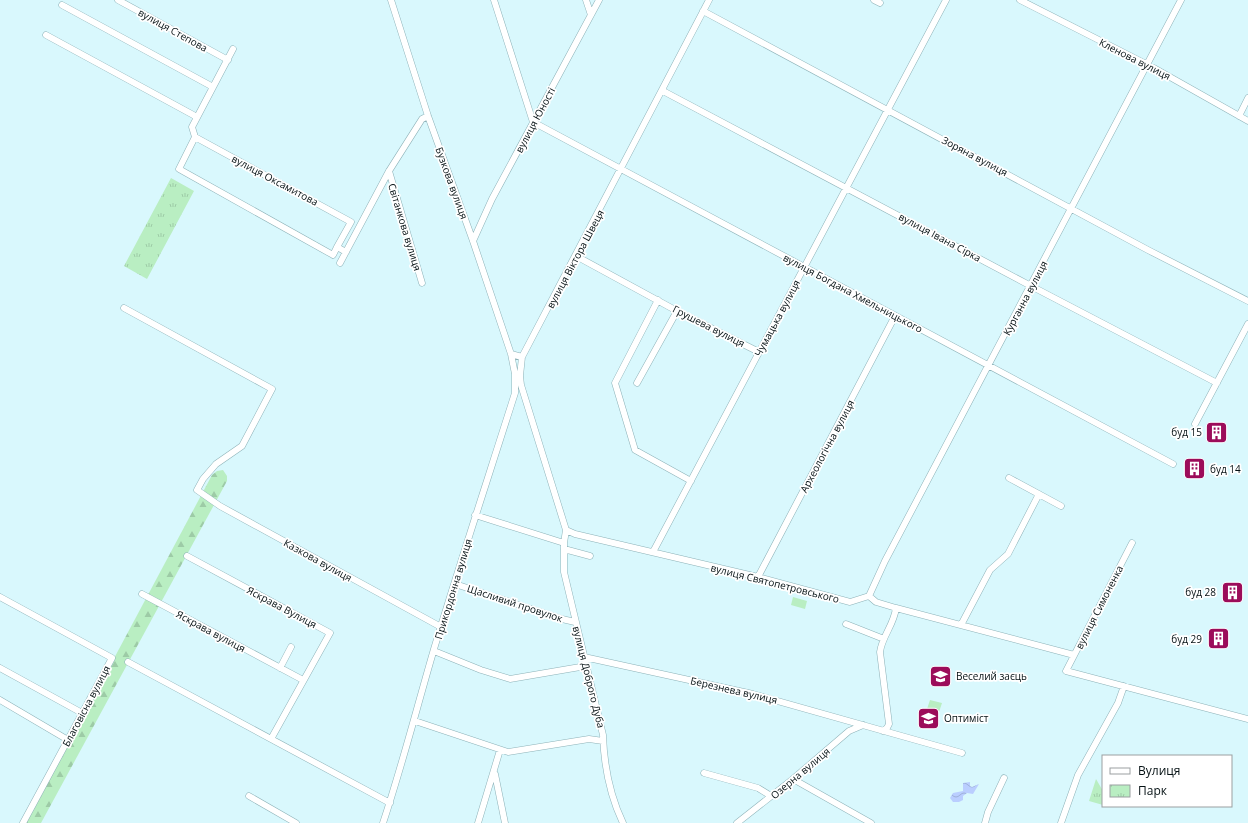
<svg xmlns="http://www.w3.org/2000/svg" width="1248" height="823" font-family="'Open Sans',sans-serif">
  <defs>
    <pattern id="forest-firs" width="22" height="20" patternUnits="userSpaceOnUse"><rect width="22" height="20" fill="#b9eec2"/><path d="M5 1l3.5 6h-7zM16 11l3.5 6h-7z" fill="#9dcba6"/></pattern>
    <pattern id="park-tufts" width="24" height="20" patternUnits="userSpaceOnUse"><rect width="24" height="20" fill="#b9eec2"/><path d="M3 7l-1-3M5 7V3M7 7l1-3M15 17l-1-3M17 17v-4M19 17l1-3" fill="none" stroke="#9dcba6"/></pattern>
    <pattern id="water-waves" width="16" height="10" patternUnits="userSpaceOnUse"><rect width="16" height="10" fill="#baceff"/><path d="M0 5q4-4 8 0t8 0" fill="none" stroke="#9eb0da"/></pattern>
  </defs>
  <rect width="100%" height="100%" fill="#d9f8fd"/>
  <path fill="url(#forest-firs)" d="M223,470l4,6v5l-186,342h-15l186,-348 5,-4z"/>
  <path fill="url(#park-tufts)" d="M171,178l23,13 -47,88 -23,-13z
    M1096,779l7,12v14l-14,-4z"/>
  <path fill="#b9eec2" d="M793,597l14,4 -2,8 -14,-4z
    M930,700l12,3 -3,9 -12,-3z"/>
  <path fill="url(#water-waves)" d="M970,782v4l2,1 7,-3 -6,10 -6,-1 -4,3v4l-4,2h-6l-3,-4 3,-5 10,-2v-8z"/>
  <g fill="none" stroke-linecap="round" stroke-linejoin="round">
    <defs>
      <path id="minor" d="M118,0l110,60
        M391,0l37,116 45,125 38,113 11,3
        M494,0l39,122 640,342
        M586,0l5,15
        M874,0l6,3
        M1020,0l134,68 94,53
        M62,5l151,82
        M703,11l445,239 100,51
        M46,35l151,82
        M663,91l368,195 186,97
        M1239,116l9,-18
        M195,137l-3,-10 41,-78
        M389,171l33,112
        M473,241l19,-42 107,-199
        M337,247l-4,8 -154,-86 16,-32 156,85 -14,25 9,5
        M576,256l101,55 82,41
        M340,263l49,-92 33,-52 6,-3
        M658,300l-43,83 20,67 56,31
        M124,308l148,81 -30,57 -26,18 -13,15 -6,11 23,16 221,121
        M637,383l40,-72
        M1195,424l53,-100
        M1009,478l52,28
        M475,515l89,28
        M566,530l-45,-145 -1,-9 2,-19 187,-357
        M566,530l9,4 183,43 92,25 19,-6 7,6 20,6 178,47
        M566,530l-2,13v29l39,163c1,29 7,61 20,88
        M1132,543l-66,128 182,48
        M564,549l26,7
        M653,552l293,-552
        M187,556l143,77 -59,106
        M758,577l137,-261
        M455,584l107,35 13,3
        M142,594l161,86
        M869,596l16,-35 296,-561
        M0,597l112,61 -89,165
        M846,624l38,15
        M961,625l29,-55 18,-16 31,-60
        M434,651l47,19 29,9 76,-13
        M584,657l169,37 209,59
        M128,662l262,141
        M0,668l82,45
        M280,668l11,-21
        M0,700l68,40
        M415,721l93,31 81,-13 14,2
        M883,731l4,-3 2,-4 -9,-72c2,-16 14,-27 16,-44
        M704,773l54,15 13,8
        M495,774l10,49
        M793,779l78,44
        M249,796l47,27
        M383,823c19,-57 34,-116 51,-174 26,-86 54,-171 81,-256v-19l-4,-20
        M478,823l22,-73
        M737,823l56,-44 56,-48 14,-6
        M985,823l3,-11 16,-34
        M1061,823l17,-48 40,-72 6,-17"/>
    </defs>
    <use href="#minor" stroke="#8db2b8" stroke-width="7"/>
    <use href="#minor" stroke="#fff" stroke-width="6"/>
  </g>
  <defs>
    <symbol id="building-square" viewBox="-11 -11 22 22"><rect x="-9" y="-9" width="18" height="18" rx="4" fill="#9c0c5a" stroke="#fff"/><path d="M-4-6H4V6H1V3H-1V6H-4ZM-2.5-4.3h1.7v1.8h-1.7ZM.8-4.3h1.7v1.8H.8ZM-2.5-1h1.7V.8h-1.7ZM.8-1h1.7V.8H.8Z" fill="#fff"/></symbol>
    <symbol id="school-square" viewBox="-11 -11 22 22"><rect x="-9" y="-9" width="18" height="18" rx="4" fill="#9c0c5a" stroke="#fff"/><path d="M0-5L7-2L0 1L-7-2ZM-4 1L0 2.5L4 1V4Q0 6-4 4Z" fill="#fff"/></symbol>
  </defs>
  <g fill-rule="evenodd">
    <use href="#building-square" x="1204" y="420" width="25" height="25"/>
    <use href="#building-square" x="1182" y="456" width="25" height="25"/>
    <use href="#building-square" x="1220" y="580" width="25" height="25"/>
    <use href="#building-square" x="1206" y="626" width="25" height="25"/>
    <use href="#school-square" x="928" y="664" width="25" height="25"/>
    <use href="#school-square" x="916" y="706" width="25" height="25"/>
  </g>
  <g text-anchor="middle" stroke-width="3.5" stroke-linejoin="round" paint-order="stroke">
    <g font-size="10" fill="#041013" stroke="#fff">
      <text transform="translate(173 30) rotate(29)" y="4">вулиця Степова</text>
      <text transform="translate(1135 59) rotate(27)" y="4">Кленова вулиця</text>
      <text transform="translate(535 120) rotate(-62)" y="4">вулиця Юності</text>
      <text transform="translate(975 156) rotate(28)" y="4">Зоряна вулиця</text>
      <text transform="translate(275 180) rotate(28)" y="4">вулиця Оксамитова</text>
      <text transform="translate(452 183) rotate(70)" y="4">Бузкова вулиця</text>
      <text transform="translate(405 227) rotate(73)" y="4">Світанкова вулиця</text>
      <text transform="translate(940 237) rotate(28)" y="4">вулиця Івана Сірка</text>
      <text transform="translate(575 259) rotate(-62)" y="4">вулиця Віктора Швеця</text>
      <text transform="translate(853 293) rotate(28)" y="4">вулиця Богдана Хмельницького</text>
      <text transform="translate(1025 298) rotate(-62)" y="4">Курганна вулиця</text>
      <text transform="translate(777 318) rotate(-62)" y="4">Чумацька вулиця</text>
      <text transform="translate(709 326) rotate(27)" y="4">Грушева вулиця</text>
      <text transform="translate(827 446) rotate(-62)" y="4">Археологічна вулиця</text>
      <text transform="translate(318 560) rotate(29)" y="4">Казкова вулиця</text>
      <text transform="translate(775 583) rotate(14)" y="4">вулиця Святопетровського</text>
      <text transform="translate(453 589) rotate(-73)" y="4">Прикордонна вулиця</text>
      <text transform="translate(515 603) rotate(18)" y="4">Щасливий провулок</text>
      <text transform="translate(282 607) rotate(28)" y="4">Яскрава Вулиця</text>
      <text transform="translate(1099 607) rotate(-63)" y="4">вулиця Симоненка</text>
      <text transform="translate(211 631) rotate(28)" y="4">Яскрава вулиця</text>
      <text transform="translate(589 677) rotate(76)" y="4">вулиця Доброго Дуба</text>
      <text transform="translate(734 690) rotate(13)" y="4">Березнева вулиця</text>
      <text transform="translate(86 706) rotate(-62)" y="4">Благовісна вулиця</text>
      <text transform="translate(800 773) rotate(-40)" y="4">Озерна вулиця</text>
    </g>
    <g font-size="10" fill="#041013" stroke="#fff" text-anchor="end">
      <text x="1202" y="436">буд 15</text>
      <text x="1210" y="473" text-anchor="start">буд 14</text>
      <text x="1216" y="596">буд 28</text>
      <text x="1202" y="643">буд 29</text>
      <text x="956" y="680" text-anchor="start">Веселий заєць</text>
      <text x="944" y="722" text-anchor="start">Оптиміст</text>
    </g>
  </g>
  <rect x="1102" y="755" width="130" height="52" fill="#ffffff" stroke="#9b9fa1"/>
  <rect x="1110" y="768" width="20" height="6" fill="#ffffff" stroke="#9b9fa1"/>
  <text x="1138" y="775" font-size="12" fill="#041013">Вулиця</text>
  <rect x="1110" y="785" width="20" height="12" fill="url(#park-tufts)" stroke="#9b9fa1"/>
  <text x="1138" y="795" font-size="12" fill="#041013">Парк</text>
</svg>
